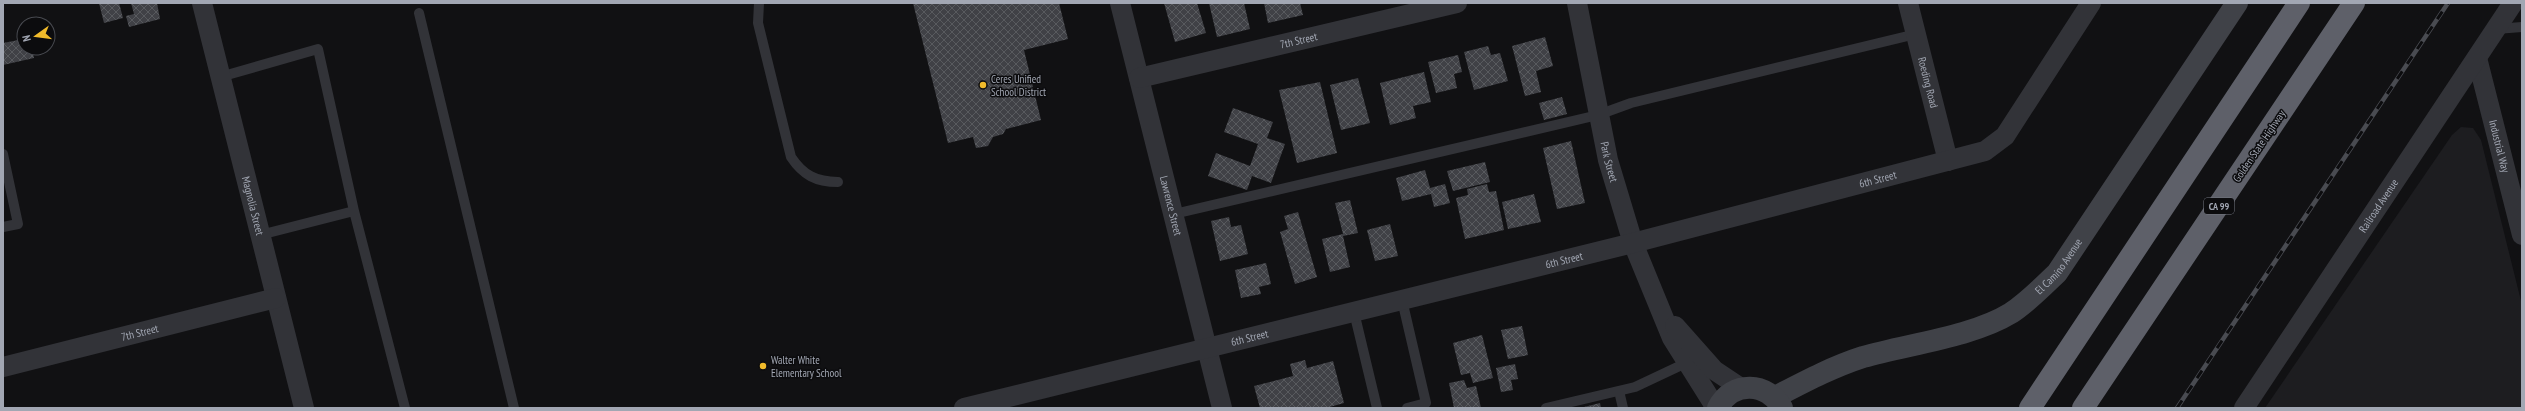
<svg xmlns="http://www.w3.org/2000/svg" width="2525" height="411" font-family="'PT Sans Narrow',sans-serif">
  <defs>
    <pattern id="building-cross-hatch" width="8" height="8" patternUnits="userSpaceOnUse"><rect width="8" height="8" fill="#404146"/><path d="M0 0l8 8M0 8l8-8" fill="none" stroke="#585a5e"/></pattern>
  </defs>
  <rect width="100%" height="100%" fill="#111113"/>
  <path fill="#1d1d20" d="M2461,127l12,1 8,12 41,165v103h-257l187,-273z"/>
  <path fill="url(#building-cross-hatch)" d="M99,3h20l4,15 -19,5z
    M131,3h26l3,16 -31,8 -3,-11 8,-2z
    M913,3h146l9,36 -44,11 17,70 -35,9 -3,5 -10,3 -5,9 -12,2 -3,-11 -25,6z
    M1164,3h33l9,30 -31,9z
    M1209,3h35l6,26 -33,8z
    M1264,3h36l3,12 -35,8z
    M1545,37l8,29 -17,5 5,21 -16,4 -13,-50z
    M24,39v9h8l2,10 -31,7v-22z
    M1488,46l3,9 9,-2 8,28 -34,9 -10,-38z
    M1458,55l4,17 -8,2 3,14 -21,5 -8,-31z
    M1424,72l7,30 -18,4 3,12 -26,7 -10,-42z
    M1358,78l12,45 -29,7 -11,-45z
    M1320,82l17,71 -40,10 -18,-73z
    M1562,97l5,17 -23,6 -5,-17z
    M1233,108l40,14 -6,16 18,6 -14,39 -19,-7 -5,14 -39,-14 8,-23 34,13 8,-22 -34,-12z
    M1571,141l14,62 -28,6 -14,-61z
    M1485,162l5,20 -37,9 -6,-20z
    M1425,170l5,18 15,-4 5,19 -16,4 -3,-13 -29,7 -6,-23z
    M1487,184l2,8 7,-1 8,39 -39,9 -9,-41 12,-3 -1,-6z
    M1534,194l7,28 -33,7 -6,-27z
    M1350,200l8,33 -15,3 7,31 -20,5 -8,-33 21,-5 -8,-31z
    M1298,212l19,65 -22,7 -15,-52 8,-3 -4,-13z
    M1229,217l2,10 10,-2 7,29 -28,7 -9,-40z
    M1390,224l8,32 -23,5 -8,-31z
    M1266,263l5,21 -12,3 2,7 -20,4 -6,-28z
    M1522,326l6,29 -20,4 -7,-29z
    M1482,335l11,43 -20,5 -3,-10 -9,2 -8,-32z
    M1305,360l2,8 26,-7 11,42 -18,5h-66l-6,-22 39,-10 -3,-12z
    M1515,364l3,15 -7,1 2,10 -12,2 -5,-24z
    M1464,380l3,8 9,-2 5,22h-27l-5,-25z
    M1600,403l1,5h-17v-1z"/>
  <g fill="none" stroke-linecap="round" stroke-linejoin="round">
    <path stroke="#323338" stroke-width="10" d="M759,3l-1,20 33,134c12,18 25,25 47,25
      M419,13l95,395
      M2496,29l26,-2
      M220,77l98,-28 36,162 -94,24
      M3,154l15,70 -15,3
      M354,211l51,197
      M1174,214l424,-99 33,-12 285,-69
      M1402,300l24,103 -19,5
      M1354,312l23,96
      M1619,391l4,17
      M1546,408l89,-21 51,-24"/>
    <g stroke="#323338" stroke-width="20">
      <path id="s1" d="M202,3l102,405"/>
      <path id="s2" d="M1120,3l102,405"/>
      <path id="s3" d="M1577,3l31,157 25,83 39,95 44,70"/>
      <path id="s4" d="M1908,3l40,158"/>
      <path id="s5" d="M2477,58l45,177"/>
      <path id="s6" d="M1139,78l318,-75"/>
      <path d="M1675,326l39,44 27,18"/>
      <path id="s7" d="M3,367l273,-69"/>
      <path id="s8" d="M964,408l669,-165 352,-92 20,-15 86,-133"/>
      <path id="s9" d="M2244,408l269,-405"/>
    </g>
    <g stroke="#404248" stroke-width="22">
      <path id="s10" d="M1775,397c29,-15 57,-30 88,-40 45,-13 109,-20 148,-44 17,-11 31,-26 46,-40l180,-270"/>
      <path d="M1718,408c14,-28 50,-26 64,0"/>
    </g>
    <path stroke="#5e6069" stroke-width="22" d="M2030,408l269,-405
      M2083,408l271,-405"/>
    <defs>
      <path id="rail" d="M2177,408l271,-405"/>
    </defs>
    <use href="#rail" stroke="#494b51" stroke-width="4.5"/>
    <use href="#rail" stroke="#0c0c0e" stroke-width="3" stroke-dasharray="9" stroke-linecap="butt"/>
  </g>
  <g fill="#f1bb2b" stroke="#0c0c0e" stroke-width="1.5">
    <circle cx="983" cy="85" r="4"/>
    <circle cx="763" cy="366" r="4"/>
  </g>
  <g text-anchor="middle" stroke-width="3" stroke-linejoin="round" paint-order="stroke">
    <rect fill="#0c0c0e" stroke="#757882" stroke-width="1" x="2204" y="198" width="30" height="16" rx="3"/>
    <g font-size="10" font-weight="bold" fill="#a2a7b3">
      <text x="2219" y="210">CA 99</text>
    </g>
    <g font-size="11" fill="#a2a7b3" stroke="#0c0c0e">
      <text dy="4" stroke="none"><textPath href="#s6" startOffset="164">7th Street</textPath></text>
      <text dy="4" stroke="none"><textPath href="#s4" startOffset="82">Roeding Road</textPath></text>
      <text transform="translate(2259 146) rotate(-56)" y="4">Golden State Highway</text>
      <text dy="4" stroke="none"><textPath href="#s5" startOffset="91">Industrial Way</textPath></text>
      <text dy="4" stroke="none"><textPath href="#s3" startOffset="162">Park Street</textPath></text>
      <text dy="4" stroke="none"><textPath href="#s8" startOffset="942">6th Street</textPath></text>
      <text dy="4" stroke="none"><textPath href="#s2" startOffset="209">Lawrence Street</textPath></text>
      <text dy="4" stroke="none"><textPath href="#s1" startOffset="209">Magnolia Street</textPath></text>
      <text dy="4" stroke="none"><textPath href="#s9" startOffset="243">Railroad Avenue</textPath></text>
      <text dy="4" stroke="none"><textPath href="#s8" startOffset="618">6th Street</textPath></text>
      <text dy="4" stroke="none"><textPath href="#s10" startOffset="319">El Camino Avenue</textPath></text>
      <text dy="4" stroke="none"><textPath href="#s7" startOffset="141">7th Street</textPath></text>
      <text dy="4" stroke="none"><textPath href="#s8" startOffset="294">6th Street</textPath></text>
    </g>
    <g font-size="11" fill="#a2a7b3" stroke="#0c0c0e" text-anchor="start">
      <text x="991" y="83">Ceres Unified<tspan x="991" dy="13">School District</tspan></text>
      <text x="771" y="364">Walter White<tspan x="771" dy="13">Elementary School</tspan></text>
    </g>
  </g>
  <rect width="2525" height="411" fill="none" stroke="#a2a7b3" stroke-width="8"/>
  <g transform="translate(36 36) rotate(256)"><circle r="19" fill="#0c0c0e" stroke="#484a50"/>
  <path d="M0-3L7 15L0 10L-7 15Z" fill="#f1bb2b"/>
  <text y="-6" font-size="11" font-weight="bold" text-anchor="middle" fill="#a2a7b3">N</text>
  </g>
</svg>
